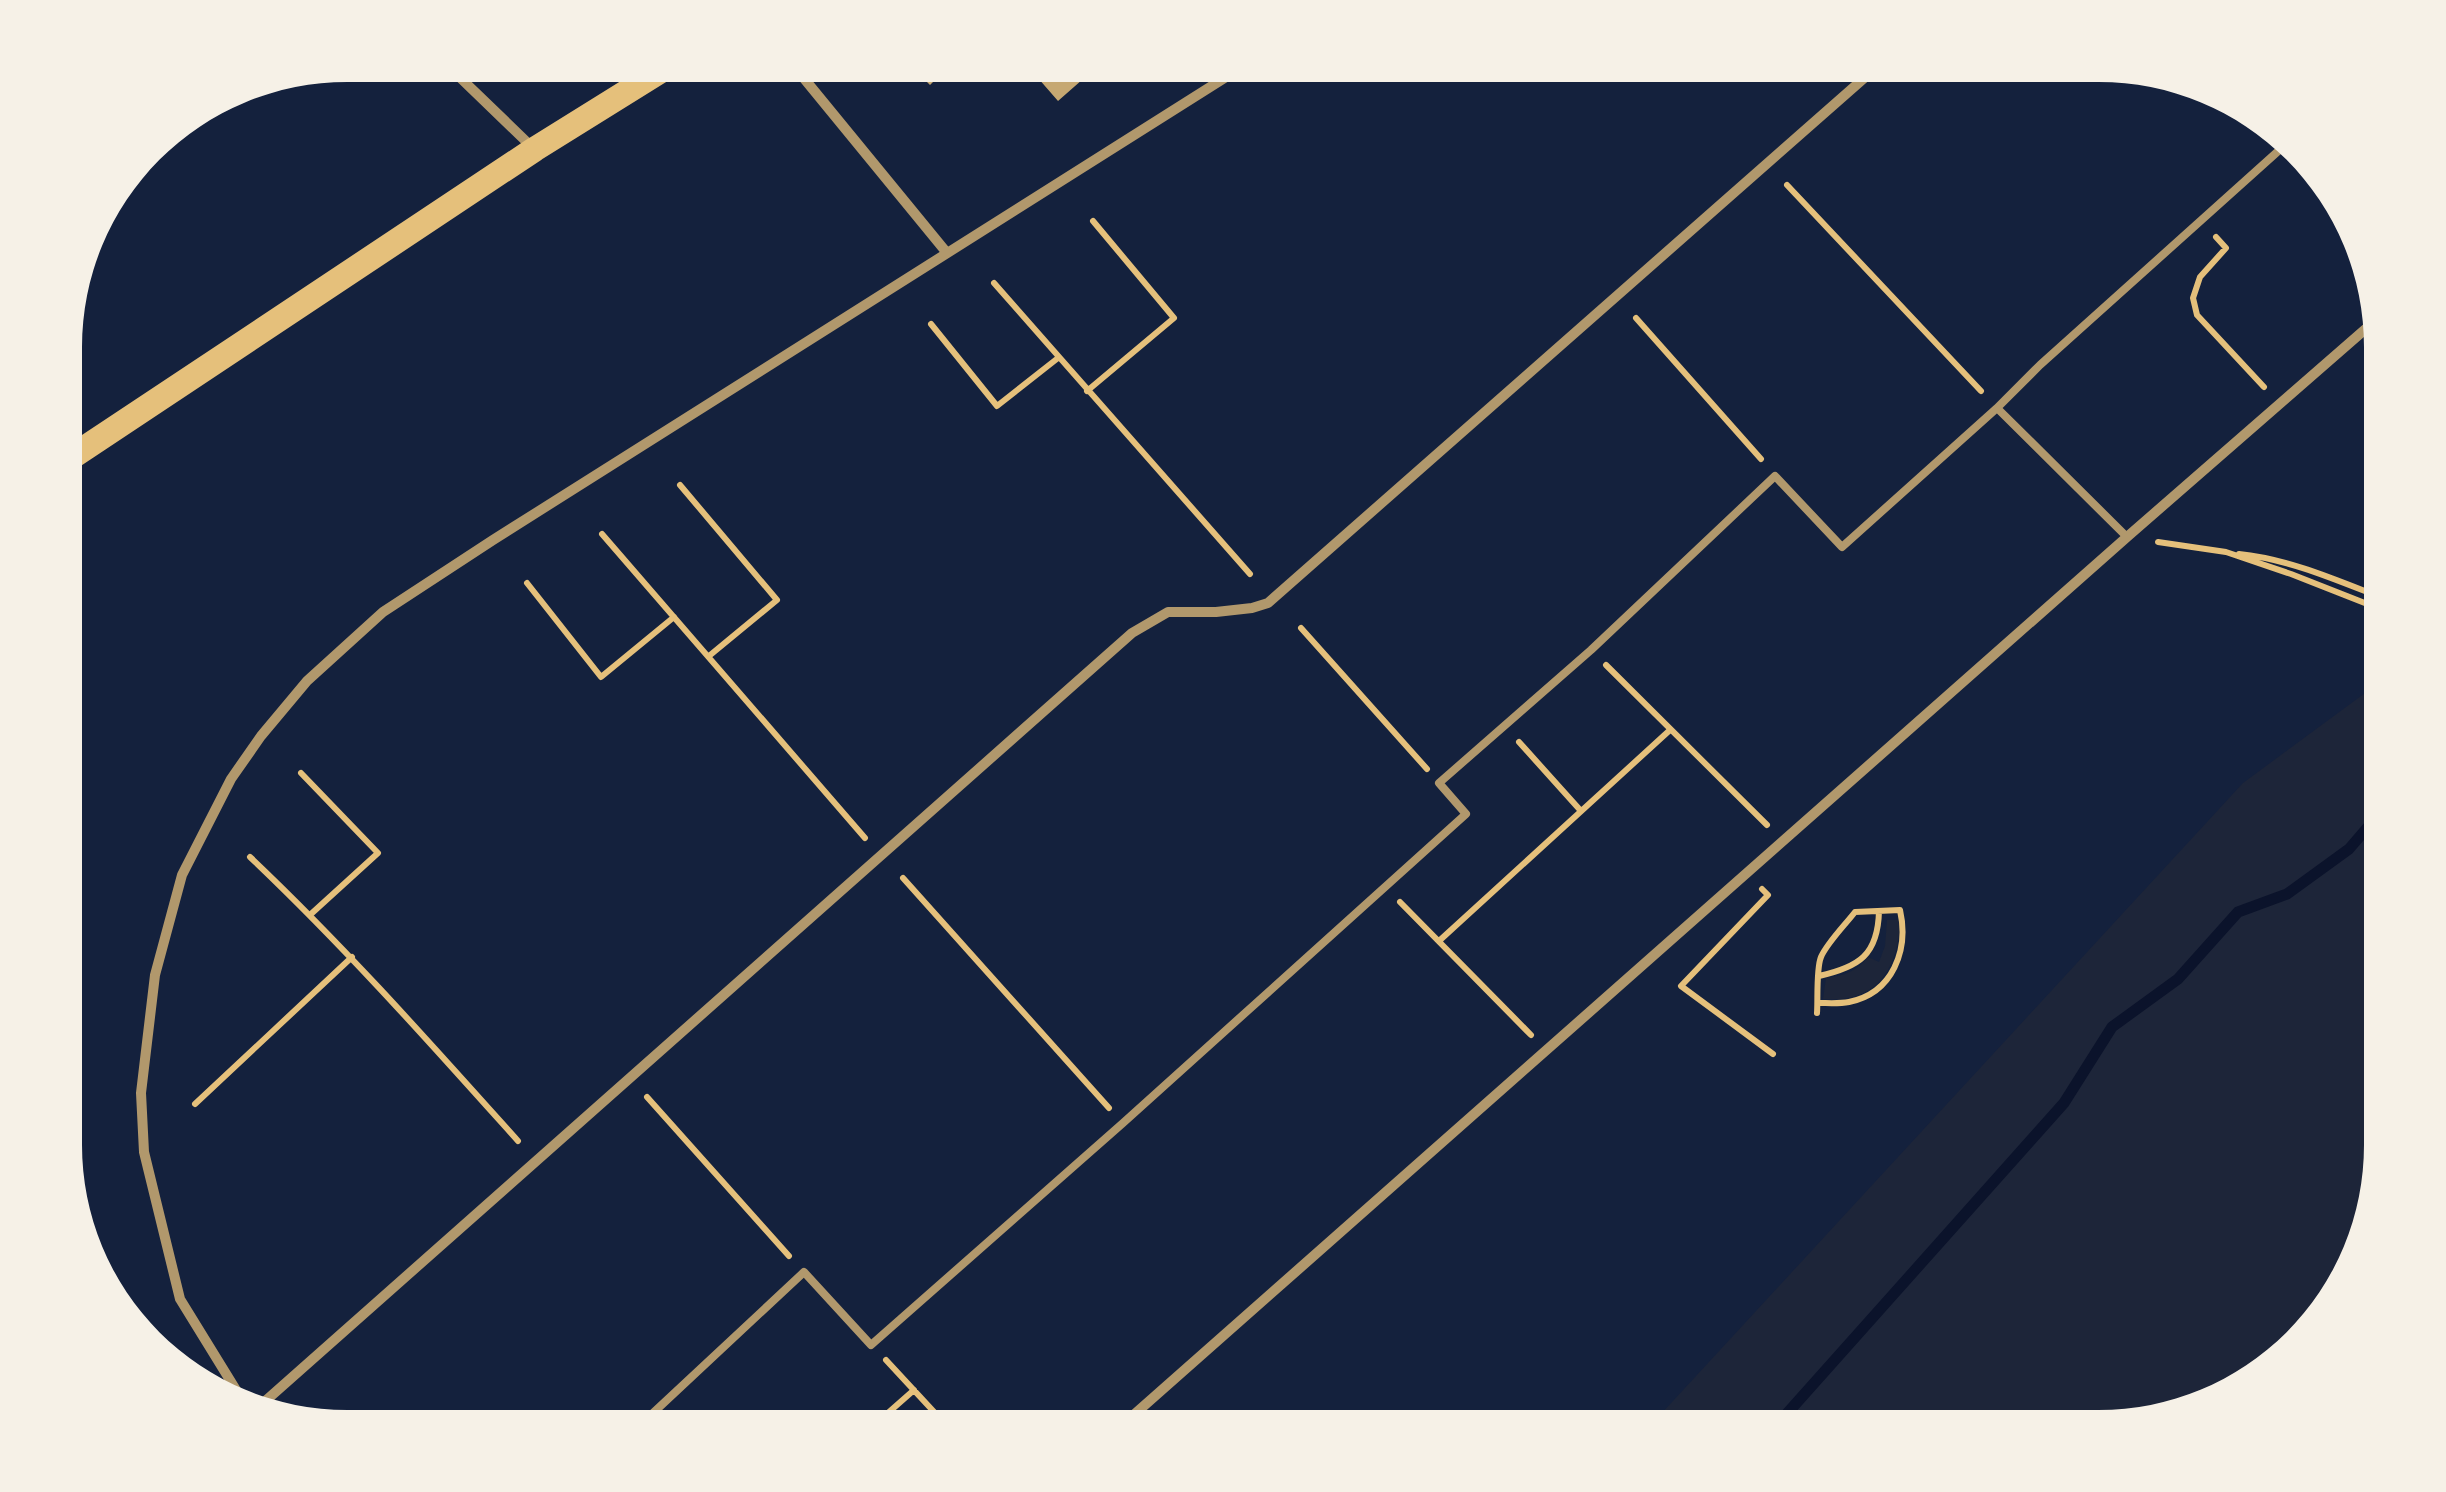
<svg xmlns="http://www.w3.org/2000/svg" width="2446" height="1492" font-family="'Exo 2',sans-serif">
  <rect width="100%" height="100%" fill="#14213d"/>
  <path fill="#1d2539" d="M2380,682v480l-37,124 -103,103 -124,37 -467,1 594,-644z
    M1887,920h13c-1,49 -24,84 -77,79l3,-21c18,-2 31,-7 42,-21l11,5 6,-16z"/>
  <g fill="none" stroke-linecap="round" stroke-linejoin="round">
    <path stroke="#0b132b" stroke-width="11" d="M1775,1427l289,-324 48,-76 66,-48 60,-67 49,-18 62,-45 31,-36"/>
  </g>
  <path fill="#c6a872" d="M910,65h40l-20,20z
    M1037,65h62l-41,36 -27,-31z"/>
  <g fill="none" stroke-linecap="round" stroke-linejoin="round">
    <path stroke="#e5c07b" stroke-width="6" d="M1787,185l194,206
      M2216,237l10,11 -26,29 -7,21 4,17 67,72
      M994,283l256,291
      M1636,318l125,141
      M931,324l66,82 61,-48
      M1087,391l87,-73 -81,-97
      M680,485l97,115 -68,56
      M602,534l263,304
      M2158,542l68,10 65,22 89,35
      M2239,554c49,5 95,25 141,43
      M527,583l74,94 73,-60
      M1301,628l126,141
      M1606,665l161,160
      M1519,742l62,69
      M301,773l77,80 -67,61
      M250,857c95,90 181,187 268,284
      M903,878l206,230
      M1762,889l6,6 -87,91 92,68
      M1400,902l131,133
      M1439,941l231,-211
      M1819,976c40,-9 59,-21 60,-65
      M1817,1013c1,-13 -1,-44 4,-56 6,-14 24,-32 34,-45l45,-2c9,40 -7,83 -51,92 -10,2 -21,1 -31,1
      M647,1097l142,159
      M195,1104l157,-147
      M886,1360l62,67
      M872,1427l42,-37"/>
    <path stroke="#b1986c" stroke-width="8" d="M2127,537l-130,-129 43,-43 245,-220
      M638,1427l166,-155 67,73 252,-222 343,-309 -27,-31 152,-133 184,-174 67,71 155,-139"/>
    <path stroke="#b1986c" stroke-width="10" d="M447,65l86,83
      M793,65l154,188
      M241,1398l-61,-99 -36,-147 -3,-59 14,-118 27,-100 49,-96 30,-43 46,-55 76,-69 110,-72 752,-475
      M262,1404l870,-771 36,-21h48l36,-4 16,-5 611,-538
      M1120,1427l1007,-890 250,-218"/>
    <path stroke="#e5c07b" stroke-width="25" d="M67,460l468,-311 135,-84"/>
  </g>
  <path d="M0 0H2446V1492H0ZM347 82H2099A265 265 0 0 1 2364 347V1145A265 265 0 0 1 2099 1410H347A265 265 0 0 1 82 1145V347A265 265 0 0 1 347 82Z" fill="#f6f1e7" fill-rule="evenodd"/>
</svg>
